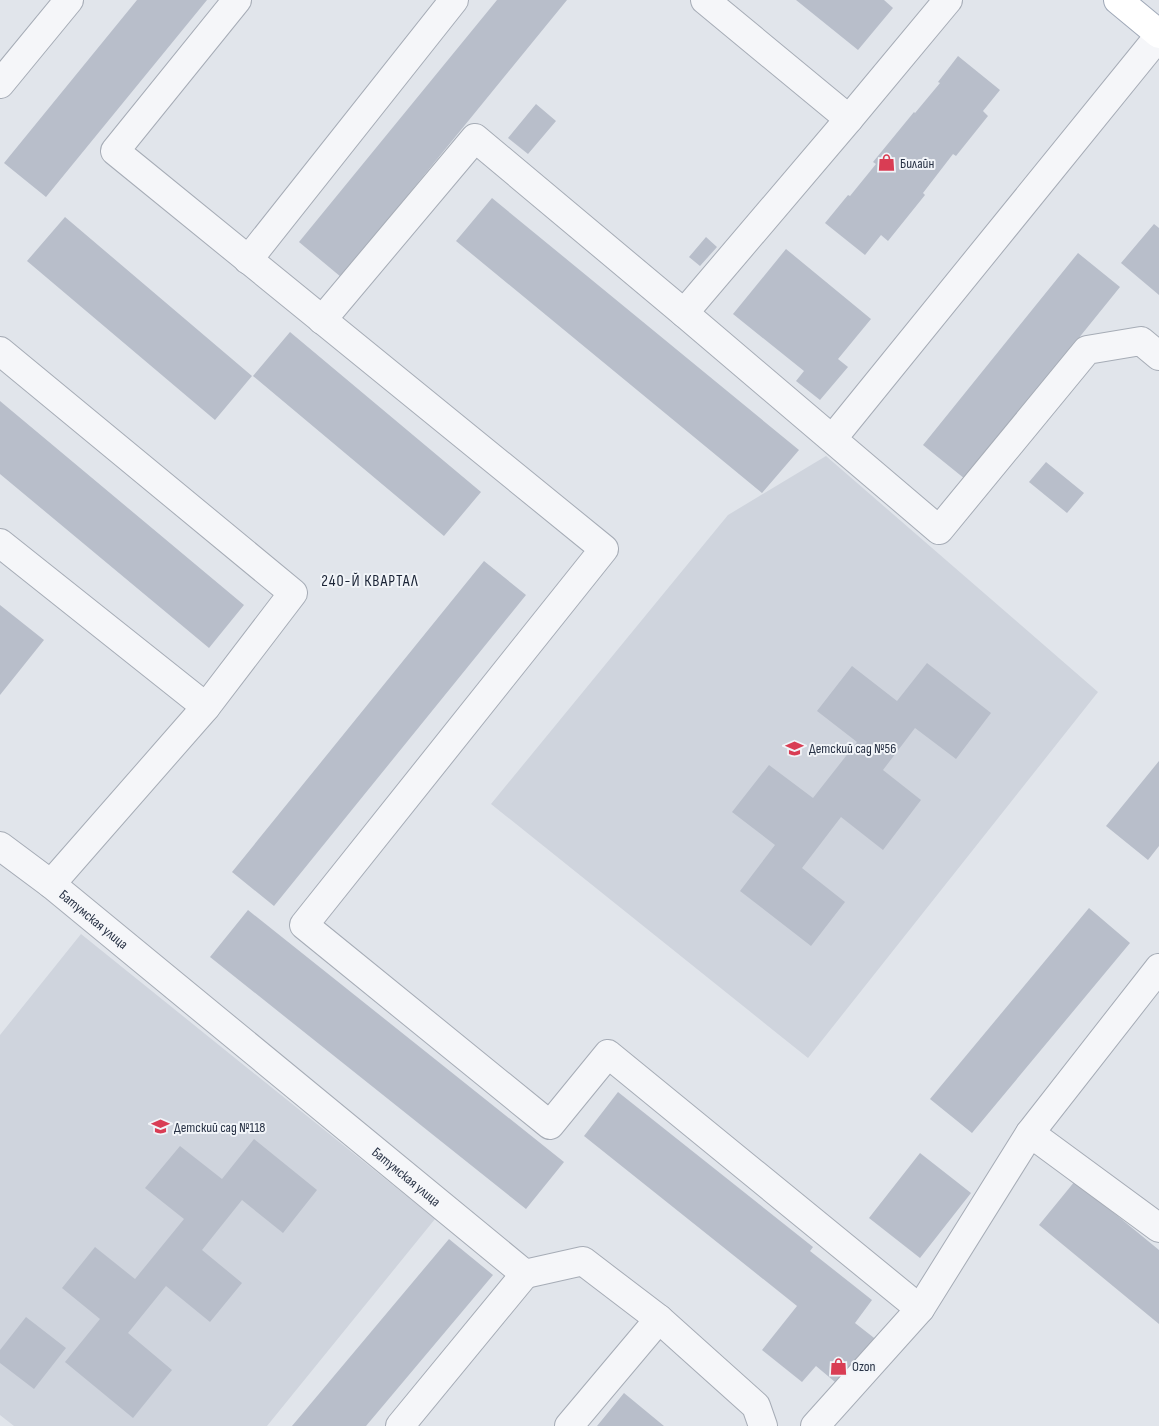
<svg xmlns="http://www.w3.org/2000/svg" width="1159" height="1426" font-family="'Sofia Sans Condensed',sans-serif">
  <rect width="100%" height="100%" fill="#e1e5eb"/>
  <path fill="#cfd4dd" d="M826,456l272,236 -290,366 -317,-254 237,-289z
    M81,934l354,285 -168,207h-253l-14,-11v-380z"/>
  <path fill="#b8beca" d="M137,0h70l-161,197 -42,-34z
    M497,0h70l-226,277 -42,-35z
    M796,0h88l9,8 -35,42z
    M958,56l42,34 -17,21 5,5 -32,40 -3,-2 -30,39 2,2 -37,46 -7,-6 -16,20 -40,-32 23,-28 2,1 26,-32 -3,-2 41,-50 1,1 25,-30 -2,-1z
    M536,104l20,17 -28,33 -20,-16z
    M492,198l307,252 -37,43 -306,-252z
    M65,217l187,159 -37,44 -188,-159z
    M1154,224l5,4v67l-38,-32z
    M706,237l11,10 -17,19 -11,-9z
    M786,249l85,70 -33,40 10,8 -28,33 -24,-19 8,-10 -71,-57z
    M1078,253l42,34 -155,192 -42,-34z
    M290,332l191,160 -37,44 -191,-160z
    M0,401l244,204 -35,43 -209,-174z
    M1046,462l38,31 -17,20 -38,-31z
    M484,561l42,34 -252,311 -42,-34z
    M0,605l44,35 -44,55z
    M927,663l64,50 -35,46 -41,-31 -32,42 38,30 -38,50 -42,-33 -39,51 43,34 -34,44 -71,-55 35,-46 -43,-33 37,-47 44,33 44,-56 -40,-31 35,-45 45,35z
    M1159,761v85l-11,14 -42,-34z
    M1089,908l41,35 -158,190 -42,-34z
    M248,910l316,252 -38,47 -316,-252z
    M618,1092l195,155 -3,4 62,49 -17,23 23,18 -37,46 -25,-21 -14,16 -40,-32 35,-44 -213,-170z
    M254,1139l63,51 -34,43 -41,-33 -40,50 40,33 -32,39 -44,-36 -38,47 44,37 -39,48 -68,-56 35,-43 -38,-31 33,-41 40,32 49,-60 -39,-31 35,-42 42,33z
    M920,1153l51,40 -51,65 -51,-40z
    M1075,1181l84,69v74l-120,-99z
    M449,1239l44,36 -127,151h-74z
    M26,1317l40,31 -32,41 -34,-26v-13z
    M624,1393l40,33h-67z"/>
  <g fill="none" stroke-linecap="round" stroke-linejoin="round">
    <defs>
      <g id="minor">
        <path d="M237,0l-122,151 489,398 -300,376 246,200 58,-71 312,255"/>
        <path d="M705,0l144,119"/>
        <path d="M0,84l69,-84"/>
        <path d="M248,260l206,-260"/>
        <path d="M684,313l165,-194 99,-119"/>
        <path d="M322,320l153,-182 209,175 255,217 148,-180 54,-9 18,15"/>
        <path d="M0,351l293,242 -87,114"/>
        <path d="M833,438l326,-402"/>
        <path d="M0,543l206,164 -155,177"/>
        <path id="s1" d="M0,846l51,38 474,390 58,-13 76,58 97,87 7,20"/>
        <path d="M1030,1133l129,95"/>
        <path d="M400,1426l125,-152"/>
        <path d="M569,1426l90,-107"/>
        <path d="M815,1426l105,-117 110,-176 129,-165"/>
      </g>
      <path id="major" d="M1118,0l41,34"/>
    </defs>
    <use href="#minor" stroke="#a6acb6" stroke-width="30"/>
    <use href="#major" stroke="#a0a9b8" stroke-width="30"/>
    <use href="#minor" stroke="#f5f6f9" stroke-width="28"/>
    <use href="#major" stroke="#fff" stroke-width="28"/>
  </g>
  <defs>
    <symbol id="shop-bare" viewBox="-9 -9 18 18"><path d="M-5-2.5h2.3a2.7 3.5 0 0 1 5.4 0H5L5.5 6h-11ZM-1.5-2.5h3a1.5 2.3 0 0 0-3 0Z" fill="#d93d54" stroke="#f1f4f8" stroke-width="2.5" paint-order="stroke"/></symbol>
    <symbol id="school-bare" viewBox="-9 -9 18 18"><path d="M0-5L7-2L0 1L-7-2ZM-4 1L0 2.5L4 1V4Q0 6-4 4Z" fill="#d93d54" stroke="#f1f4f8" stroke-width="2.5" paint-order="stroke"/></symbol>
  </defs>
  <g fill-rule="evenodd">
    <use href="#shop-bare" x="874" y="150" width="25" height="25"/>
    <use href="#school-bare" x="782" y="736" width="25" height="25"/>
    <use href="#school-bare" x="148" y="1114" width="25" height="25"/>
    <use href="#shop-bare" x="826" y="1354" width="25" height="25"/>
  </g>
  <g text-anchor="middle" stroke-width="4" stroke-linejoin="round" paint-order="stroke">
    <g font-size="14" fill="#283245" stroke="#f1f4f8" text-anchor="start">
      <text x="900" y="168">Билайн</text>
      <text x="809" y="753">Детский сад №56</text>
      <text x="174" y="1132">Детский сад №118</text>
      <text x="852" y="1371">Ozon</text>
    </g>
    <g font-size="14" fill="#283245" stroke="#f1f4f8">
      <text dy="5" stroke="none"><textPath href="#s1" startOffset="119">Батумская улица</textPath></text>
      <text dy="5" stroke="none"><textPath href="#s1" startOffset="524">Батумская улица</textPath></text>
    </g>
    <g font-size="16" letter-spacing="1" fill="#1a2335" stroke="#f1f4f8">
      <text x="370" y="586">240-Й КВАРТАЛ</text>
    </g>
  </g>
</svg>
